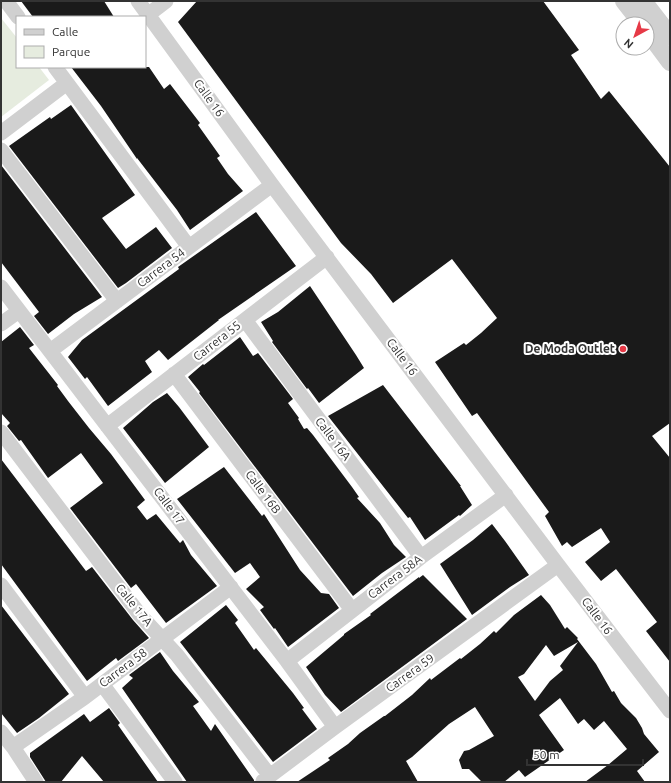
<svg xmlns="http://www.w3.org/2000/svg" width="671" height="783" font-family="Ubuntu,sans-serif">
  <rect width="100%" height="100%" fill="#fff"/>
  <path fill="#e6ecdf" d="M1,18l16,20v29h22l10,13 -48,37z"/>
  <path fill="#1a1a1a" fill-rule="evenodd" d="M21,1h83l10,16h-81z
    M197,1h346l36,49 -8,5 30,44 8,-8 61,76v256l-18,13 18,22v204l-24,-31 11,-9 -41,-53 -15,12 -16,-19 25,-20 -9,-14 -29,19 -5,-5 -5,4 -17,-30 4,-4 -72,-99 -5,3 -37,-54 29,-19 2,2 15,-12 16,-15 -45,-59 -59,44 -22,-29 -30,-31 -163,-221z
    M71,67h78l15,22 6,-5 30,39 -2,2 22,31 -3,2 11,16 15,17 -53,39 -13,-20 -40,-52v1l-36,-53z
    M71,105l64,90 -33,23 24,31 30,-22 16,21 -46,35 -8,5 -109,-142 41,-29 1,2z
    M1,165l101,132 -28,17 -26,20 -14,-18 5,-4 -38,-50z
    M256,212l40,54 -78,54h1l-51,40 -9,-10 -14,11 7,11 -44,34 -21,-29 -2,2 -17,-22 14,-17 97,-71 -1,-2z
    M310,286l46,69 8,13 -45,35 -11,-15 -1,1 -35,-47 1,-1 -12,-19 17,-10z
    M20,327l14,18 -5,3 29,37 -1,1 11,15 21,27 22,26 34,46 -8,7 10,13 9,-6 24,29 3,-3 8,15 26,31 -51,37 -30,-39 -5,4 -61,-80 33,-25 -22,-30 -33,25 -27,-38 -2,1 -12,-15 3,-3 -9,-10v-71z
    M240,337l13,19 5,-3 35,46 -5,4 11,15 -1,1 6,10 3,-1 6,7 39,52 7,10 -2,1 23,25 14,22 12,12 -24,16 -29,23 -154,-203 1,-1 -12,-15 15,-13 1,1z
    M383,385l78,101h-1l12,19 -12,11 -1,-1 -34,25 -15,-23 -2,1 -80,-102z
    M167,393l12,14 30,40 -44,36 -42,-55 30,-26z
    M1,459l85,112 6,-4 41,53 16,18 -31,23 -2,-3 -29,23 -86,-117z
    M224,467l38,49 2,-2 36,56 21,23 8,1 10,14 -51,39 -13,-19 -1,1 -14,-19 4,-3 -18,-18 14,-12 -10,-14 -15,10 -58,-74z
    M492,524l13,17 24,34 -19,12 -38,28 -32,-51 33,-24z
    M423,575l44,44 -126,93 -16,-17 -19,-28 38,-32v-1l27,-19 -1,-1 49,-37v1z
    M541,595l9,10 15,24 2,-2 11,11 -1,1 19,25 16,28 2,-1 7,12 15,15 6,10 2,6 15,18 -22,19 8,11h-60l23,-17 19,-16 -23,-28 -10,9 -10,-11 -6,5 -18,-26 -21,17 25,35 -39,27 -6,-7 -15,12h-22l-13,-13h-7l-3,-9 5,-9 5,-1 25,-14 -19,-29 -26,17 -37,33 -6,4 12,21h-121l33,-22 -2,-2 20,-14 12,-11 24,-17h1l27,-21 18,-17 1,2 29,-22 1,1 19,-15 14,-13 2,2 18,-18zM578,642l-18,24 3,4 -13,11 -15,20 -17,-24 6,-3 22,-29 8,11z
    M1,605l68,89 -30,24 -22,15 -16,-20z
    M226,605l12,15 -3,3 19,27 2,-2 37,45 11,15 -2,1 15,20 -44,33 -93,-120z
    M160,652l13,19 26,31 -6,4 18,25 4,-7 39,56v2h-67l-65,-94 11,-10 -4,-3z
    M109,708l11,15 -2,2 40,57h-54l-22,-26 -21,26h-15l-16,-25v-4l54,-39 6,8z"/>
  <g fill="none" stroke-linecap="round" stroke-linejoin="round">
    <path stroke="#d0d0d0" stroke-width="15" d="M6,1l12,16
      M138,1l134,184 286,380 112,146
      M149,14l17,-13
      M55,67l134,180
      M1,133l66,-50
      M1,150l116,151
      M1,287l286,374 48,66
      M245,320l176,237
      M1,324l18,-13
      M50,351l222,-166
      M174,374l178,236
      M107,426l220,-169
      M1,432l139,183 37,40 93,121
      M1,585l84,112
      M287,661l134,-104 85,-62
      M102,684l73,98
      M1,732l12,15 23,35
      M13,747l72,-50 146,-110
      M263,781l72,-54 223,-162"/>
    <path stroke="#d0d0d0" stroke-width="18" d="M624,1l18,23
      M643,1l27,35
      M647,31l23,31"/>
  </g>
  <circle fill="#e63946" stroke="#fff" stroke-width="1.5" cx="623" cy="349" r="4"/>
  <g text-anchor="middle" stroke-width="4" stroke-linejoin="round" paint-order="stroke">
    <g font-size="12" fill="#333" stroke="#fff">
      <text transform="translate(209 98) rotate(54)" y="4">Calle 16</text>
      <text transform="translate(161 268) rotate(-37)" y="4">Carrera 54</text>
      <text transform="translate(217 341) rotate(-38)" y="4">Carrera 55</text>
      <text transform="translate(402 357) rotate(53)" y="4">Calle 16</text>
      <text transform="translate(333 439) rotate(53)" y="4">Calle 16A</text>
      <text transform="translate(263 492) rotate(53)" y="4">Calle 16B</text>
      <text transform="translate(169 506) rotate(53)" y="4">Calle 17</text>
      <text transform="translate(395 577) rotate(-37)" y="4">Carrera 58A</text>
      <text transform="translate(134 605) rotate(51)" y="4">Calle 17A</text>
      <text transform="translate(597 616) rotate(53)" y="4">Calle 16</text>
      <text transform="translate(123 668) rotate(-37)" y="4">Carrera 58</text>
      <text transform="translate(410 673) rotate(-36)" y="4">Carrera 59</text>
    </g>
    <g font-size="12" font-weight="bold" fill="#333" stroke="#fff" text-anchor="end">
      <text x="615" y="353">De Moda Outlet</text>
    </g>
  </g>
  <rect width="671" height="783" fill="none" stroke="#333333" stroke-width="4"/>
  <rect x="16" y="16" width="130" height="52" fill="#ffffff" stroke="#adadad"/>
  <rect x="24" y="29" width="20" height="6" fill="#d0d0d0" stroke="#adadad"/>
  <text x="52" y="36" font-size="12" fill="#333333">Calle</text>
  <rect x="24" y="46" width="20" height="12" fill="#e6ecdf" stroke="#adadad"/>
  <text x="52" y="56" font-size="12" fill="#333333">Parque</text>
  <g transform="translate(635 36) rotate(220)"><circle r="19" fill="#ffffff" stroke="#adadad"/>
  <path d="M0-3L7 15L0 10L-7 15Z" fill="#e63946"/>
  <text y="-6" font-size="11" font-weight="bold" text-anchor="middle" fill="#333333">N</text>
  </g>
  <path d="M527 759v6h116v-6" fill="none" stroke="#333333" stroke-width="2"/>
  <text x="533" y="759" font-size="12" fill="#333333" stroke="#ffffff" stroke-width="3" paint-order="stroke">50 m</text>
</svg>
